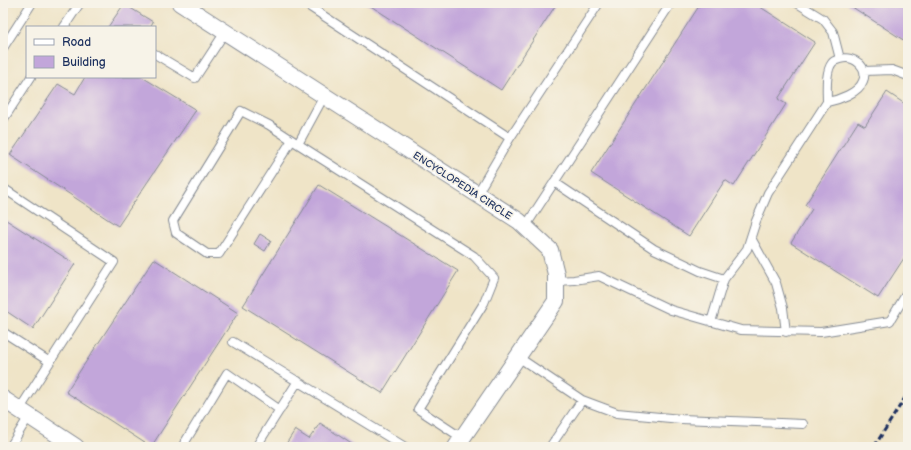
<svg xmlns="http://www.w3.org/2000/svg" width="911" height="450" font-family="'Balsamiq Sans',sans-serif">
  <rect width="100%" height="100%" fill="#f7f3e8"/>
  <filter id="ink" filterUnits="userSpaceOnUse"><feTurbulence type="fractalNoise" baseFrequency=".025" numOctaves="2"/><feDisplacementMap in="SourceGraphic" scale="8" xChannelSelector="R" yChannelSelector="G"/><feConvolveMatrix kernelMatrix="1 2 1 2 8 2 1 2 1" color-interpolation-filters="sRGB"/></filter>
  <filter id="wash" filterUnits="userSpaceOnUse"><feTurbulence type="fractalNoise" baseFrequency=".012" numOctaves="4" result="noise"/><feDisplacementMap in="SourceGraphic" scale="16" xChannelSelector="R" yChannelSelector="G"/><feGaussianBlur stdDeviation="0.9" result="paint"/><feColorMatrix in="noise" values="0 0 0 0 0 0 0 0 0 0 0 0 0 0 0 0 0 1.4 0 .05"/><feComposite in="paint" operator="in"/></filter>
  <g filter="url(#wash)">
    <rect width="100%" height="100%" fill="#efe4c7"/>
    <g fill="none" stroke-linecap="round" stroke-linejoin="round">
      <path stroke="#53c1c7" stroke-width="4.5" d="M903,447l5,-8"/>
    </g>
    <g id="blocks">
      <path fill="#c2a6da" d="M366,3h191l-56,87z
        M701,3h53l61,39 -37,57 8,5 -52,82 -9,-6 -36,56 -98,-63z
        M846,3h62v40z
        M124,4l29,18 -3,5h-42z
        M85,77h57l54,33 -78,116 -108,-71 48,-71 17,10z
        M887,92l21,14v146l-30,46 -87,-55 21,-34 -7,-4 53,-83 7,4z
        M319,185l139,86 -76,122 -139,-87z
        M3,218l72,46 -42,65 -30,-20z
        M260,234l11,7 -6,10 -11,-7z
        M154,259l84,54 -87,134 -85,-55z
        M320,423l36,24h-72l11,-17 14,9z"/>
    </g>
  </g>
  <g filter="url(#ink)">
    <use href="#blocks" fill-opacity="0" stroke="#858a92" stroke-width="1"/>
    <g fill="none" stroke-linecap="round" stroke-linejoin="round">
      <defs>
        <path id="lane" d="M304,3l206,135 89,-135
          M797,3l26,16 10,13 7,27
          M64,27l16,-24
          M3,48l29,-45
          M155,54l40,24 30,-46
          M864,71l28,-1 16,6
          M324,96l-26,48 176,112 20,22 -10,25 -66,106 44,29
          M3,120l28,-43
          M292,140l-73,114h-12l-31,-21 -3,-12 68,-110 28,14 29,19
          M554,182l100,67 46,22 24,8 23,-30 9,-28 12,-28 59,-91c0,-11 -2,-30 5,-39 2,-3 5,-3 8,-4 14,-4 29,8 23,22 -4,12 -25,19 -36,21
          M3,188l111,74 -95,148
          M477,194l33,-56
          M525,227l146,-224
          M751,238l25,45 7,25 3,24
          M556,281l18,-1 25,-4 72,34 70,20 80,2 69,-11 18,-30
          M711,322l13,-43
          M3,332l47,30
          M233,342l172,105
          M518,357l64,43 -32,47
          M582,400l35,13 64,6 122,5
          M10,447l19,-31
          M182,447l45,-74 53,37
          M256,447l42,-66"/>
        <path id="street" d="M180,3l339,218 31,29 6,24v27l-100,146
          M3,399l73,48"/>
      </defs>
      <use href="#lane" stroke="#858a92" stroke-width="10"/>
      <use href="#street" stroke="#858a92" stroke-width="18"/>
      <use href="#lane" stroke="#fff" stroke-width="8"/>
      <use href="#street" stroke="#fff" stroke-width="16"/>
      <path stroke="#1b2f5e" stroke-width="3" stroke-dasharray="6 3" stroke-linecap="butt" d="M874,447l34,-54"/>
    </g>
  </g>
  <g text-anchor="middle" stroke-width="3.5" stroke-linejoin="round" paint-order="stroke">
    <g font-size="10" fill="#1b2f5e" stroke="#f7f3e8">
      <text transform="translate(463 185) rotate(33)" y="4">ENCYCLOPEDIA CIRCLE</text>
    </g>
  </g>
  <rect width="911" height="450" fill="none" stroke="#f7f3e8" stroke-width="16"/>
  <rect x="26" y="26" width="130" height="52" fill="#f7f3e8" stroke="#9fa5b1"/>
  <rect x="34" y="39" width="20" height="6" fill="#ffffff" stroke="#9fa5b1"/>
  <text x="62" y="46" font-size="12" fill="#1b2f5e">Road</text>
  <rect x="34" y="56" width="20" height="12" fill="#c2a6da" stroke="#9fa5b1"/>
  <text x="62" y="66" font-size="12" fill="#1b2f5e">Building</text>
</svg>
